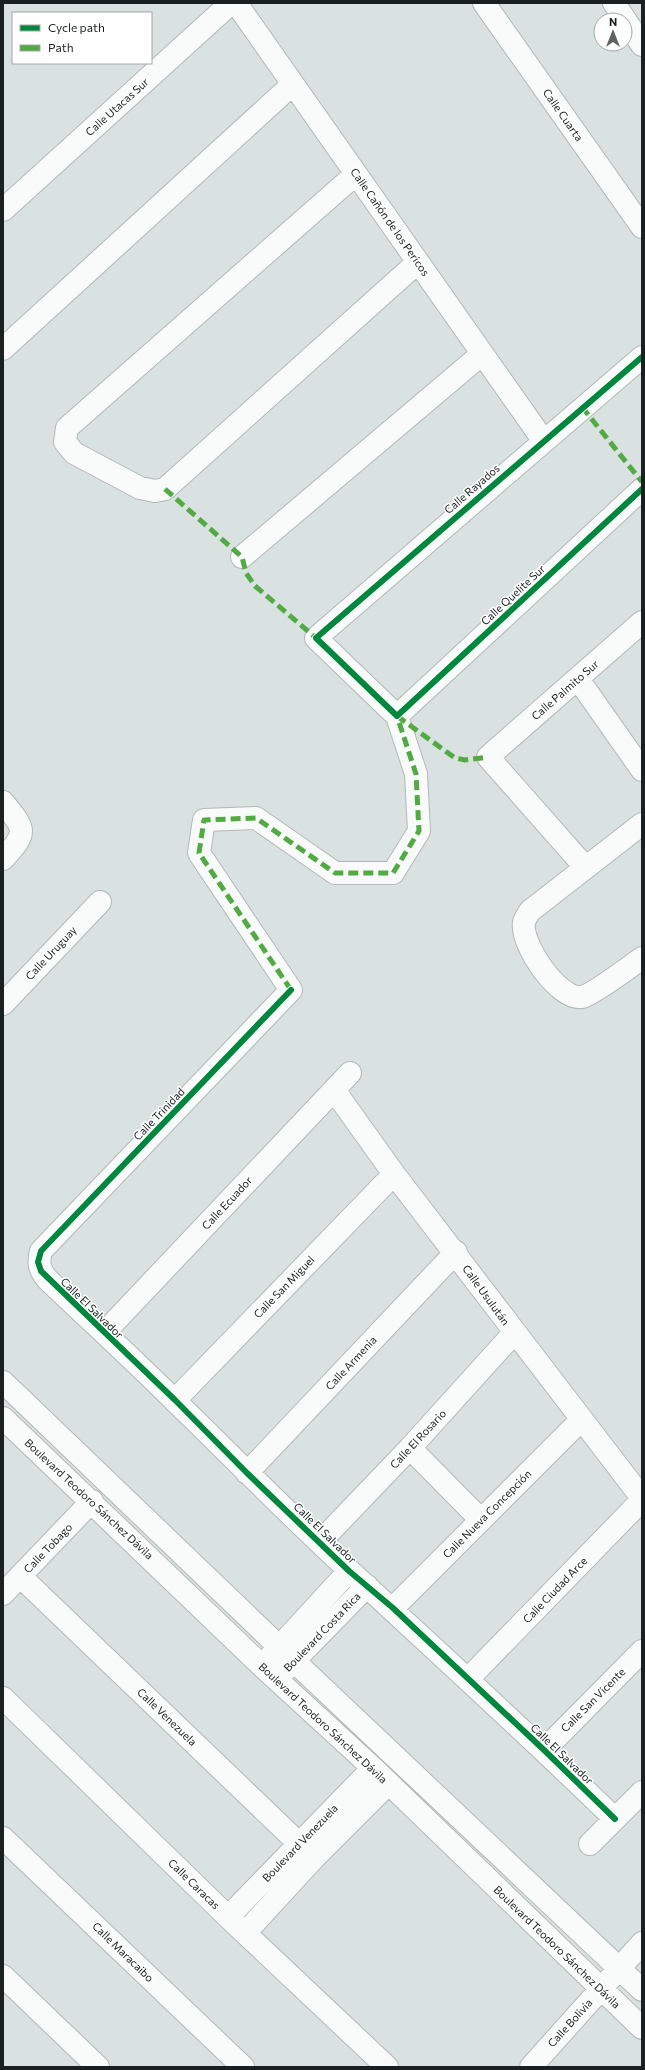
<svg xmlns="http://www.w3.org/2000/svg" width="645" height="2070" font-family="Commissioner,sans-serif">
  <rect width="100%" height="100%" fill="#dae2e1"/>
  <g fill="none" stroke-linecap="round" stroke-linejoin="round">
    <defs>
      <path id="minor" d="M236,3l307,437
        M484,3l158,224
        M614,3l28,42
        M356,174l-289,254 -2,14 9,11 66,35 15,3 10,-2 253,-227
        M3,210l228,-207
        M3,349l290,-265
        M242,557l240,-203
        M578,679l64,91
        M397,716l245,-227
        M3,802c23,28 25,30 0,57
        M642,824l-112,87c-2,3 -5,8 -6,11 -4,22 35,79 58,75 10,-2 49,-31 60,-39
        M585,867l-97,-110 154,-135
        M3,1004l97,-102
        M334,1090l60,84 248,324
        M104,1333l246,-260
        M3,1382l291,279 348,329
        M175,1400l219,-226
        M3,1418l259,248 111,102 269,260
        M410,1448l70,71
        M247,1473l209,-221
        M320,1542l90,-94 104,-115
        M20,1576l294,282
        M3,1594l89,-93
        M393,1608l188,-188
        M270,1657l79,-86
        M283,1672l84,-86
        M468,1679l174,-179
        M3,1698l225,219 159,150
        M544,1750l98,-99
        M615,1819c-86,-84 -176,-166 -265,-248 -60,-55 -116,-113 -175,-170 -42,-42 -86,-82 -128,-122 -8,-10 -9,-16 -6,-28l250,-261 -92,-137 5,-33 52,-2 79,55h58l26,-42 -3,-57 -19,-58 -81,-78 326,-281
        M3,1838l240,229
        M590,1844l52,-52
        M228,1917l145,-149
        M245,1933l69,-75 74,-74
        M3,1976l95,91
        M531,2067l111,-124"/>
    </defs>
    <use href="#minor" stroke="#b2b8b7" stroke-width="24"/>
    <use href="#minor" stroke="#f9fbfa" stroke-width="22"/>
    <path stroke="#52aa43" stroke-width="5" stroke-dasharray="10 5" stroke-linecap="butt" d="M582,407l60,75
      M165,489l77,68 4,16 9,13 61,52
      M397,716l58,42 10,2 23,-3
      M291,990l-92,-137 5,-33 52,-2 79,55h58l26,-42 -3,-57 -19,-58"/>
    <defs>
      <path id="cycleway" d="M642,357l-326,281 81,78 245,-227
        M291,990l-250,261 -3,11 3,9 134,129 72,73 102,98 44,37 151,142 71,69"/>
    </defs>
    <use href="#cycleway" stroke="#fff" stroke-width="8"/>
    <use href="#cycleway" stroke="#00873e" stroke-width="6"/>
  </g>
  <g text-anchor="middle" stroke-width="3" stroke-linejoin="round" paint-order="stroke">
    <g font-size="11" fill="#1a201f" stroke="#fff">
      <text transform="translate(117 107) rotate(-42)" y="4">Calle Utacas Sur</text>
      <text transform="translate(563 115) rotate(55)" y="4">Calle Cuarta</text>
      <text transform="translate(390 222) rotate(55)" y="4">Calle Cañón de los Pericos</text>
      <text transform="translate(472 489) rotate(-41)" y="4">Calle Rayados</text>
      <text transform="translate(513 595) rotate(-43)" y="4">Calle Quelite Sur</text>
      <text transform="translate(565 690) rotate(-41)" y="4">Calle Palmito Sur</text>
      <text transform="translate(51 953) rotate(-47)" y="4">Calle Uruguay</text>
      <text transform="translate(159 1114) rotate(-46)" y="4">Calle Trinidad</text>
      <text transform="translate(227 1203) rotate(-47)" y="4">Calle Ecuador</text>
      <text transform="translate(284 1287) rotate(-46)" y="4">Calle San Miguel</text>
      <text transform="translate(486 1295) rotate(54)" y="4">Calle Usulután</text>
      <text transform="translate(92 1308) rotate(44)" y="4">Calle El Salvador</text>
      <text transform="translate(351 1363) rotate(-47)" y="4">Calle Armenia</text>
      <text transform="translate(418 1439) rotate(-47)" y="4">Calle El Rosario</text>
      <text transform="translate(89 1499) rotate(43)" y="4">Boulevard Teodoro Sánchez Dávila</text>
      <text transform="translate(487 1514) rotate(-45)" y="4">Calle Nueva Concepción</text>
      <text transform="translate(325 1533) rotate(44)" y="4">Calle El Salvador</text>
      <text transform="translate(48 1548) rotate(-46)" y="4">Calle Tobago</text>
      <text transform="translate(555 1590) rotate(-46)" y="4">Calle Ciudad Arce</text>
      <text transform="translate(322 1632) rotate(-46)" y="4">Boulevard Costa Rica</text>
      <text transform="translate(593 1700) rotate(-45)" y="4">Calle San Vicente</text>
      <text transform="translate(167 1717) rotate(44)" y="4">Calle Venezuela</text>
      <text transform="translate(323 1723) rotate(43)" y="4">Boulevard Teodoro Sánchez Dávila</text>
      <text transform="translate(562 1754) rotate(44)" y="4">Calle El Salvador</text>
      <text transform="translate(300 1843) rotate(-46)" y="4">Boulevard Venezuela</text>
      <text transform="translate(194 1884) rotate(44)" y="4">Calle Caracas</text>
      <text transform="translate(557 1947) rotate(44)" y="4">Boulevard Teodoro Sánchez Dávila</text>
      <text transform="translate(123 1952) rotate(44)" y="4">Calle Maracaibo</text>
      <text transform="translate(570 2023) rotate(-48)" y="4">Calle Bolivia</text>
    </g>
  </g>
  <rect width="645" height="2070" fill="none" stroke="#1a201f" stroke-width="8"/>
  <rect x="12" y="12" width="140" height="52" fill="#ffffff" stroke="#a3a6a5"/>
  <rect x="20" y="25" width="20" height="6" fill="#00873e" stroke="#a3a6a5"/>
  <text x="48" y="32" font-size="12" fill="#1a201f">Cycle path</text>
  <rect x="20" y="45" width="20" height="6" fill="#52aa43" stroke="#a3a6a5"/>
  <text x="48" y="52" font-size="12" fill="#1a201f">Path</text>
  <g transform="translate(613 32)"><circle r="19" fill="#ffffff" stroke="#a3a6a5"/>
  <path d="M0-3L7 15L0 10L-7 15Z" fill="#5d6463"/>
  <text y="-6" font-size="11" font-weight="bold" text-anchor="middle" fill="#1a201f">N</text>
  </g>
</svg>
